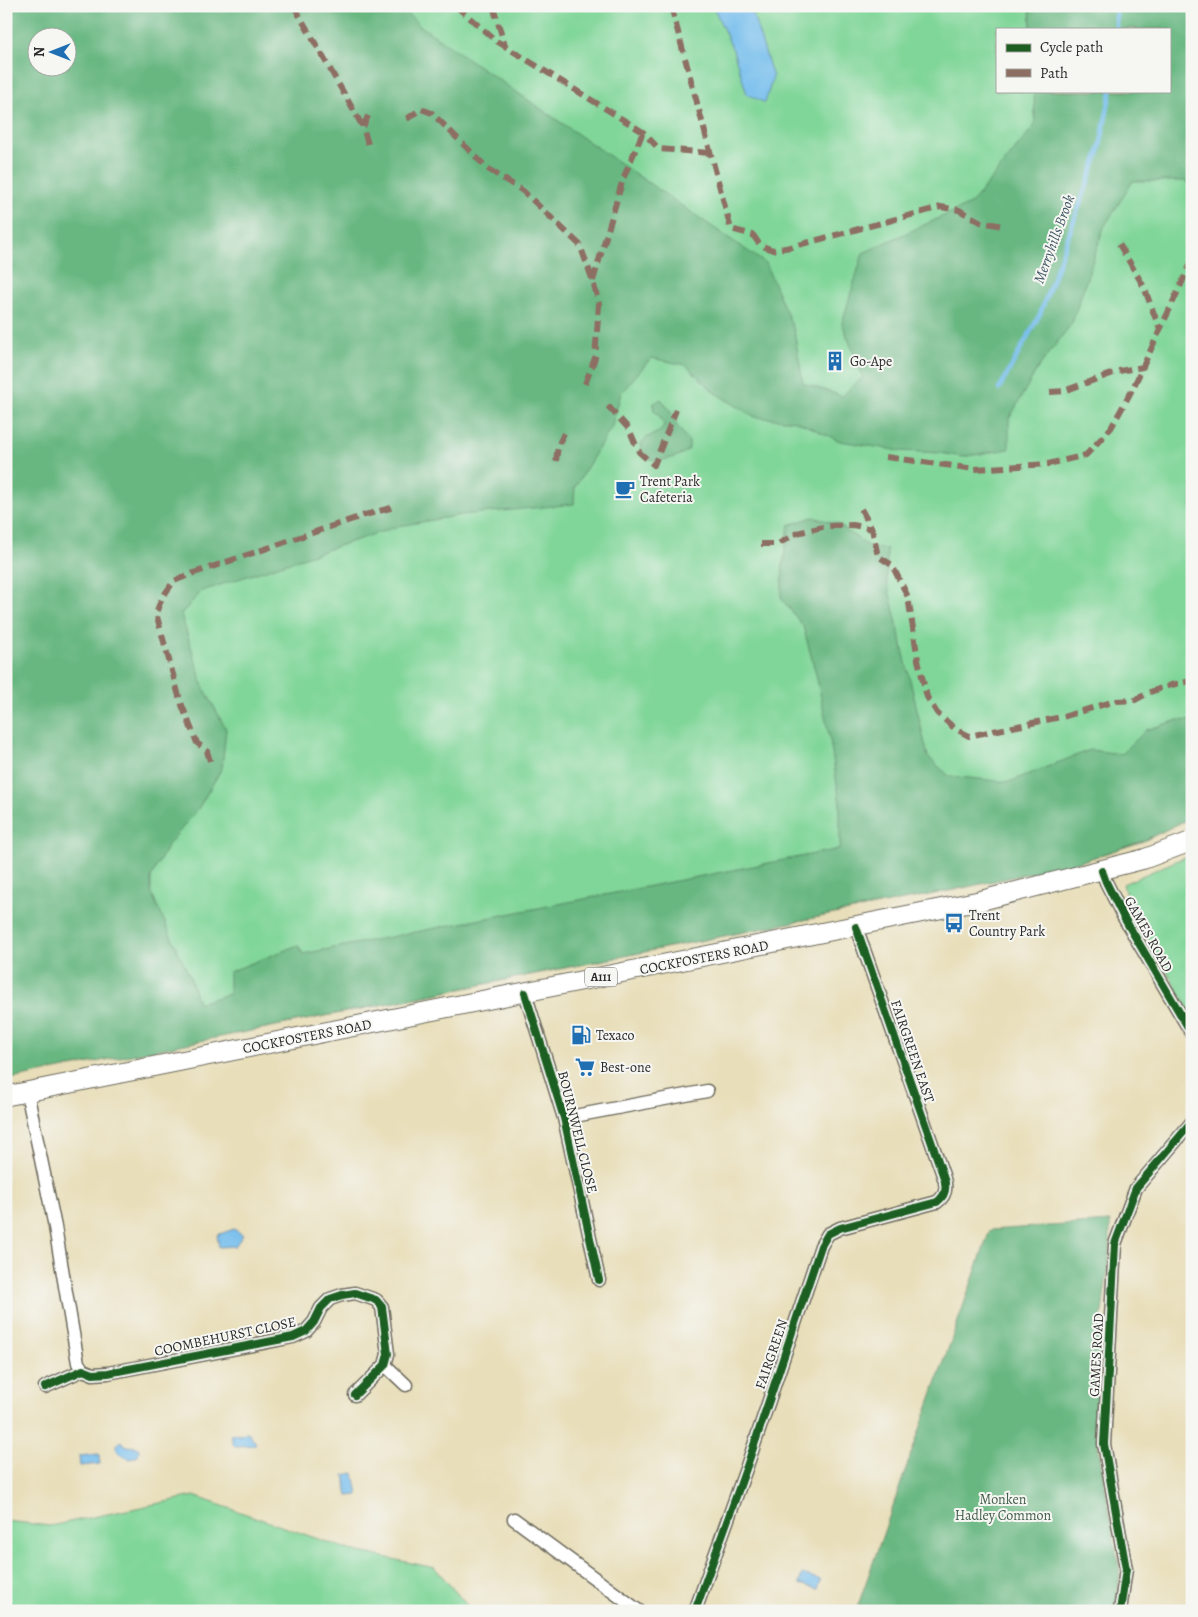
<svg xmlns="http://www.w3.org/2000/svg" width="1198" height="1617" font-family="Alegreya,serif">
  <rect width="100%" height="100%" fill="#f6f6f2"/>
  <filter id="ink" filterUnits="userSpaceOnUse"><feTurbulence type="fractalNoise" baseFrequency=".02" numOctaves="2"/><feDisplacementMap in="SourceGraphic" scale="10" xChannelSelector="R" yChannelSelector="G"/><feConvolveMatrix kernelMatrix="1 2 1 2 8 2 1 2 1" color-interpolation-filters="sRGB"/></filter>
  <filter id="wash" filterUnits="userSpaceOnUse"><feTurbulence type="fractalNoise" baseFrequency=".0096" numOctaves="4" result="noise"/><feDisplacementMap in="SourceGraphic" scale="20" xChannelSelector="R" yChannelSelector="G"/><feGaussianBlur stdDeviation="1.12" result="paint"/><feColorMatrix in="noise" values="0 0 0 0 0 0 0 0 0 0 0 0 0 0 0 0 0 1.4 0 .05"/><feComposite in="paint" operator="in"/></filter>
  <g filter="url(#wash)">
    <rect width="100%" height="100%" fill="#e8deb9"/>
    <path fill="#80d699" stroke="#568062" fill-rule="evenodd" d="M6,6h1186v811l-49,24 -67,22 -123,27 -717,144 -6,-40 -224,86zM997,29h172v62h-172zM38,38h30v30h-30z
      M1192,854v161l-64,-111 -5,-20z
      M194,1496l156,54 85,18 37,43h-466v-90l44,5z"/>
    <path fill="#68b781" stroke="#4a7156" fill-rule="evenodd" d="M6,6h395l18,19 346,238 29,67 9,53 39,13 21,-19 -21,-54 21,-70 109,-50 63,-78 -1,-34h135v-62h-138l-1,-23h162v178l-8,-3h-51l-29,46 -32,96 -35,46 -28,50v30l-47,8 -21,-4 -41,-2 -60,-10 -44,-20 -41,-4 -40,-24 -29,-28 -35,-7 -30,35 -9,33 -37,61 -1,17 -113,11 -62,11 -197,65 -21,23 22,72 23,43 -4,39 -24,41 -30,36 -17,32v15l39,85 8,26 31,-9v-22l69,-27 5,9 537,-105v-45l-10,-64 -14,-66 -13,-48 -22,-28 2,-34 6,-39 24,-8 25,7 31,23 18,2v32l41,176 21,19 60,6 81,-32 32,4 24,-24 32,-10 14,1v96l-49,24 -67,22 -123,27 -947,190zM38,38h30v30h-30z
      M661,399l9,11 5,13 14,19v7c-8,9 -41,18 -47,3 -1,-3 0,-6 -1,-9 3,-2 4,-5 7,-6 8,-5 14,-3 16,-14l-6,-9 -4,-3 -1,-7z
      M1110,1222v27l-10,80 -2,116 22,129 -5,37h-259l134,-381z"/>
    <path fill="#75bded" stroke="#50748c" d="M713,6h41l-1,9 20,62 -8,26 -18,-9 -14,-44z
      M234,1229l9,6 -8,11 -16,1 -2,-12z
      M247,1432l3,2 2,5 3,2v4l-20,1 -2,-2 -2,-10 9,1z
      M120,1441l7,5 10,1 2,2 -1,7 -7,3c-9,-2 -20,-9 -11,-18z
      M99,1454l1,10 -20,2 -1,-10z
      M354,1473l4,22 -10,1 -4,-21z
      M802,1574l19,6 -3,9 -19,-5z"/>
    <g fill="none" stroke-linecap="round" stroke-linejoin="round">
      <path stroke="#75bded" stroke-width="4.5" d="M1116,6v23
        M999,389l41,-75 59,-162 12,-61"/>
    </g>
  </g>
  <g filter="url(#ink)">
    <g fill="none" stroke-linecap="round" stroke-linejoin="round">
      <defs>
        <path id="minor" d="M1102,871l4,11 17,34 69,118
          M525,993l39,125 35,162
          M27,1092l28,135 23,136 5,7
          M564,1118l143,-27
          M385,1365l21,20
          M45,1387l38,-17 10,4 15,-1 185,-36 13,-6 8,-9 7,-14 9,-9 12,-4 13,-2 21,7 6,7 6,47 -3,11 -30,30
          M514,1519l125,92
          M695,1611l52,-145 74,-220 7,-12 12,-6 97,-26c10,-7 10,-16 6,-27l-87,-248
          M1120,1611l6,-42 -22,-125 11,-200 21,-56 56,-66"/>
        <path id="primary" d="M6,1096l973,-195 165,-42 48,-18"/>
      </defs>
      <use href="#minor" stroke="#6d6a5d" stroke-width="15"/>
      <use href="#primary" stroke="#6d6a5d" stroke-width="21"/>
      <use href="#minor" stroke="#fff" stroke-width="12"/>
      <use href="#primary" stroke="#fff" stroke-width="19"/>
      <path stroke="#8d6e63" stroke-width="6" stroke-dasharray="12 6" stroke-linecap="butt" d="M294,6l69,121
        M456,6l39,34 148,92 16,17 52,4
        M493,6l12,40
        M671,6l60,223 22,6 7,10 13,5 18,-3 150,-40 18,3 22,12 22,4
        M387,11l4,-5
        M407,119l14,-10 11,4 56,56 35,22 57,54 13,36 6,23 -4,54 -10,26
        M368,144l-5,-17 6,-13
        M1119,244l25,43 16,43
        M593,281l30,-102 20,-47
        M1050,392l14,-1 55,-20 24,-4
        M608,406l21,23 10,23 15,13 22,-55
        M886,457l89,12 73,-5 38,-9 25,-27 22,-40 59,-127
        M556,461l2,-15 6,-13
        M861,509l11,20 6,27 14,9 16,32 10,63 9,37 10,16 17,15 15,8 97,-20 49,-15 20,-1 15,-8 21,-7 21,-4
        M761,544h17l19,-11 30,-7 26,-1 19,4
        M210,761l-3,-10 -10,-8 -17,-43 -24,-87 6,-15 12,-17 17,-7 174,-59 29,-8"/>
      <defs>
        <path id="cycleway" d="M1102,871l4,11 17,34 69,118
          M525,993l39,125 35,162
          M45,1387l38,-17 10,4 15,-1 185,-36 13,-6 8,-9 7,-14 9,-9 12,-4 13,-2 21,7 6,7 6,47 -3,11 -30,30
          M695,1611l52,-145 74,-220 7,-12 12,-6 97,-26c10,-7 10,-16 6,-27l-87,-248
          M1120,1611l6,-42 -22,-125 11,-200 21,-56 56,-66"/>
      </defs>
      <use href="#cycleway" stroke="#f6f6f2" stroke-width="11"/>
      <use href="#cycleway" stroke="#1b5e20" stroke-width="8"/>
    </g>
  </g>
  <defs>
    <symbol id="building-bare" viewBox="-9 -9 18 18"><path d="M-4-6H4V6H1V3H-1V6H-4ZM-2.5-4.3h1.7v1.8h-1.7ZM.8-4.3h1.7v1.8H.8ZM-2.5-1h1.7V.8h-1.7ZM.8-1h1.7V.8H.8Z" fill="#1f6fb2" stroke="#f6f6f2" stroke-width="2.5" paint-order="stroke"/></symbol>
    <symbol id="cafe-bare" viewBox="-9 -9 18 18"><path d="M-5.5-4.5H6V0H3Q3 3.5 0 3.5H-2.5Q-5.5 3.5-5.5 0ZM3-3.2v2h1.7v-2ZM-6 4.5H4V6H-6Z" fill="#1f6fb2" stroke="#f6f6f2" stroke-width="2.5" paint-order="stroke"/></symbol>
    <symbol id="bus-bare" viewBox="-9 -9 18 18"><path d="M-5-6H5V4H4V6H2V4H-2V6H-4V4H-5ZM-3.5-4V0h7V-4ZM-3.5 1.2v1.5H-2V1.2ZM2 1.2v1.5H3.5V1.2Z" fill="#1f6fb2" stroke="#f6f6f2" stroke-width="2.5" paint-order="stroke"/></symbol>
    <symbol id="fuel-bare" viewBox="-9 -9 18 18"><path d="M-5.5-6h7V0h2V4h1.3V-2.5L3-4.5l.8-.8L6-3V5H2.5V1h-1V6h-7ZM-4.2-4.7v3.2H.2V-4.7Z" fill="#1f6fb2" stroke="#f6f6f2" stroke-width="2.5" paint-order="stroke"/></symbol>
    <symbol id="supermarket-bare" viewBox="-9 -9 18 18"><path d="M-6-5.5h2.5l.6 2H6L4.5 2H-2.5L-4.4-4H-6ZM-1.5 3.2a1.3 1.3 0 1 0 .1 0ZM3 3.2a1.3 1.3 0 1 0 .1 0Z" fill="#1f6fb2" stroke="#f6f6f2" stroke-width="2.5" paint-order="stroke"/></symbol>
  </defs>
  <g fill-rule="evenodd">
    <use href="#building-bare" x="821" y="347" width="28" height="28"/>
    <use href="#cafe-bare" x="611" y="475" width="28" height="28"/>
    <use href="#bus-bare" x="940" y="909" width="28" height="28"/>
    <use href="#fuel-bare" x="567" y="1021" width="28" height="28"/>
    <use href="#supermarket-bare" x="571" y="1053" width="28" height="28"/>
  </g>
  <g text-anchor="middle" stroke-width="4" stroke-linejoin="round" paint-order="stroke">
    <rect fill="#f6f6f2" stroke="#686867" stroke-width="1" x="585" y="967.5" width="32" height="19" rx="4"/>
    <g font-size="12" font-weight="bold" fill="#2b2b2b">
      <text x="601" y="981">A111</text>
    </g>
    <g font-size="14" fill="#2b2b2b" stroke="#f6f6f2" text-anchor="start">
      <text x="850" y="366">Go-Ape</text>
      <text x="640" y="486">Trent Park<tspan x="640" dy="16">Cafeteria</tspan></text>
      <text x="969" y="920">Trent<tspan x="969" dy="16">Country Park</tspan></text>
      <text x="596" y="1040">Texaco</text>
      <text x="600" y="1072">Best-one</text>
    </g>
    <g font-size="14" fill="#2b2b2b" stroke="#f6f6f2">
      <text transform="translate(1149 934) rotate(61)" y="5">GAMES ROAD</text>
      <text transform="translate(704 957) rotate(-11)" y="5">COCKFOSTERS ROAD</text>
      <text transform="translate(307 1036) rotate(-11)" y="5">COCKFOSTERS ROAD</text>
      <text transform="translate(913 1051) rotate(71)" y="5">FAIRGREEN EAST</text>
      <text transform="translate(578 1132) rotate(76)" y="5">BOURNWELL CLOSE</text>
      <text transform="translate(225 1336) rotate(-12)" y="5">COOMBEHURST CLOSE</text>
      <text transform="translate(771 1354) rotate(-71)" y="5">FAIRGREEN</text>
      <text transform="translate(1096 1355) rotate(-87)" y="5">GAMES ROAD</text>
    </g>
    <g font-size="14" fill="#445e4c" stroke="#f6f6f2">
      <text x="1003" y="1504">Monken<tspan x="1003" dy="16">Hadley Common</tspan></text>
    </g>
    <g font-size="15" font-style="italic" fill="#415765" stroke="#f6f6f2">
      <text transform="translate(1054 239) rotate(-70)" y="5">Merryhills Brook</text>
    </g>
  </g>
  <rect width="1198" height="1617" fill="none" stroke="#f6f6f2" stroke-width="25"/>
  <rect x="996" y="28" width="175" height="65" fill="#f6f6f2" stroke="#a5a5a2"/>
  <rect x="1006" y="44" width="25" height="8" fill="#1b5e20" stroke="#a5a5a2"/>
  <text x="1040" y="52" font-size="15" fill="#2b2b2b">Cycle path</text>
  <rect x="1006" y="69" width="25" height="8" fill="#8d6e63" stroke="#a5a5a2"/>
  <text x="1040" y="78" font-size="15" fill="#2b2b2b">Path</text>
  <g transform="translate(52 52) rotate(270)"><circle r="24" fill="#f6f6f2" stroke="#a5a5a2"/>
  <path d="M0-4L9 19L0 12L-9 19Z" fill="#1f6fb2"/>
  <text y="-8" font-size="14" font-weight="bold" text-anchor="middle" fill="#2b2b2b">N</text>
  </g>
</svg>
